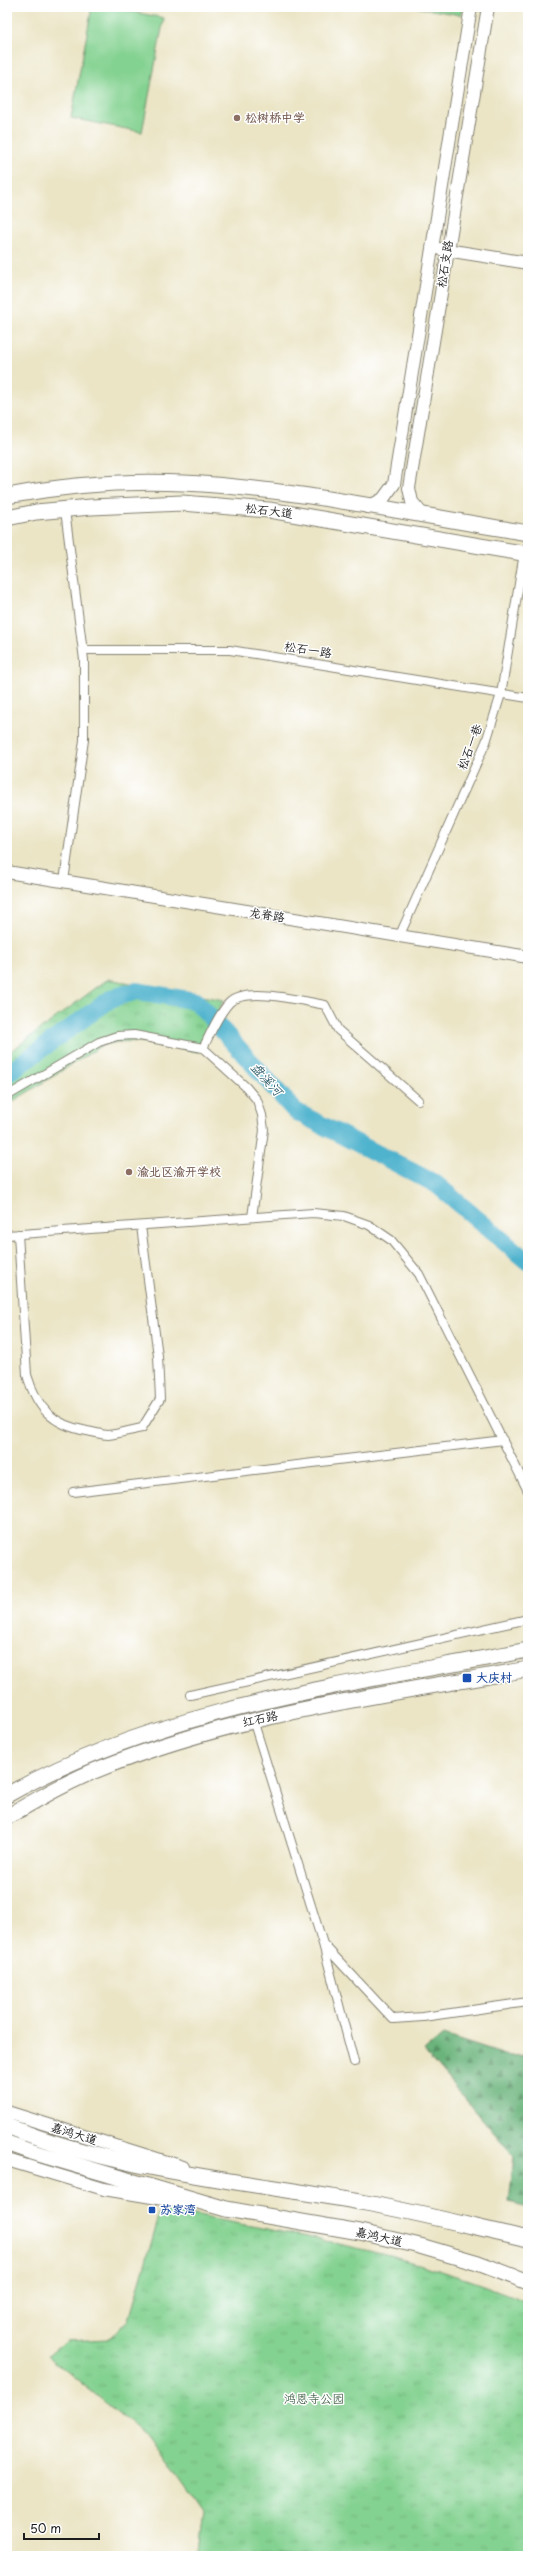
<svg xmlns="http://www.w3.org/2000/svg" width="535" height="2563" font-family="'Playpen Sans','LXGW WenKai TC',sans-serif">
  <defs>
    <pattern id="forest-firs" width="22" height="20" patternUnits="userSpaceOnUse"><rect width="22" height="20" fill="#6bb47b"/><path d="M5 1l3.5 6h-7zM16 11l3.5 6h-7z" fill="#579264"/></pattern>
    <pattern id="park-tufts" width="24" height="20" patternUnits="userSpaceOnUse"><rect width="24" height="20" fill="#84d291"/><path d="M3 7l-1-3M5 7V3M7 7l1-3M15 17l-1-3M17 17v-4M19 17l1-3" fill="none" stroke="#71b47c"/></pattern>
  </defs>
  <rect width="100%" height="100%" fill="#fff"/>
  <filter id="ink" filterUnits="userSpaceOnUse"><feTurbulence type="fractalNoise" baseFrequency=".025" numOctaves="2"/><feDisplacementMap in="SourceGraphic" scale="8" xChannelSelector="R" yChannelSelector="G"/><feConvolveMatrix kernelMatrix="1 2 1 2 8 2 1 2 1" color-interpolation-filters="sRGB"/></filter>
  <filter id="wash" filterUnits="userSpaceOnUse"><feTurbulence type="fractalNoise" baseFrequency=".012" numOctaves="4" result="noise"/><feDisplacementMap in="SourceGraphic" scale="16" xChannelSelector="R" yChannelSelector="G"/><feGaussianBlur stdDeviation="0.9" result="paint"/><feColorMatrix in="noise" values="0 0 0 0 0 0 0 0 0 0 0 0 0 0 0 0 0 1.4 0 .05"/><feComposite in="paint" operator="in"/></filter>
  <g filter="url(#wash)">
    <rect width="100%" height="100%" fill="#ebe5c6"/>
    <path fill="#84d291" stroke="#507756" d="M92,7h17l55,11 -22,114 -71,-14z"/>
    <path fill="url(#forest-firs)" stroke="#44684c" d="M443,2035l65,21 20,-1v153l-19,-5 5,-47 -90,-105z"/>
    <path fill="url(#park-tufts)" stroke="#507756" d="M415,7h47l-1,8z
      M108,979l116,21 -25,52c-33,-6 -65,-17 -98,-6l-94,59v-51z
      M161,2209c125,24 250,43 367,94v253h-330l5,-41 -54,-77 -101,-82 18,-15 42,-2 21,-19z"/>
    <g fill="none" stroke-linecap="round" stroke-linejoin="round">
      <path stroke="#4fb3ce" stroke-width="18" d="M7,1074l105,-76 25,-7 59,10 99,110 141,73 92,78"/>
    </g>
  </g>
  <g filter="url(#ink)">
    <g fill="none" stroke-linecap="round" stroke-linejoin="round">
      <defs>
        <path id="street" d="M83,650h147l298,48
          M64,881l20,-141v-80l-19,-150
          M399,937l87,-195 15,-48 23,-141
          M203,1048c8,-15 14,-32 26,-45 17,-17 74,-2 96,2l13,25 80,70
          M7,1096l92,-54 18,-6 17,-1 69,13 43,39 11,13 5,15 2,15 -12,87
          M18,1234l9,141c10,33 25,50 60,56 7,1 15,4 21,4 11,-1 23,-5 34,-7l18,-29 -2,-43 -17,-130
          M7,1235l306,-22 31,3 25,9 22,15 28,34 109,217
          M73,1492l430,-52
          M190,1695l338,-76
          M253,1720l70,224 31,118
          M324,1945l69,74 30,-2 105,-15"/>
        <path id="secondary" d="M440,249l88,14
          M368,507l15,-8 11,-15 77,-477
          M424,516l-12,-14 -3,-14 79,-481
          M7,872l521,85
          M7,2112l176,55
          M7,2160l97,29 78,13"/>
        <path id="highway" d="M7,496c58,-11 118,-16 177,-13 116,6 230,32 344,50
          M7,518l29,-6 55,-5 91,-4 87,7 259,44
          M7,1795c158,-89 346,-111 521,-145
          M7,1817c31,-18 63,-37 97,-50 135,-54 282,-72 424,-98
          M7,2126c115,46 239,55 359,77 54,10 108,24 162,36
          M7,2143l25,9 194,57 134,23 60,14 58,17 50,19"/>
      </defs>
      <use href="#street" stroke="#848071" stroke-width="10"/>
      <use href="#secondary" stroke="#848071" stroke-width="14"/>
      <use href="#highway" stroke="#848071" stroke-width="17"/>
      <use href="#street" stroke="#fff" stroke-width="8"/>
      <use href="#secondary" stroke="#fff" stroke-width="12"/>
      <use href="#highway" stroke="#fff" stroke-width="15"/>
    </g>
  </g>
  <g fill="#8d6e63" stroke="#fff" stroke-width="1.5">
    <circle cx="237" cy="118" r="4"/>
    <circle cx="129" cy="1172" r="4"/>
  </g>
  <g fill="#1a4fb4" stroke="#fff" stroke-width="1.5">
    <rect x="462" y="1673" width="10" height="10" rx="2"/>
    <rect x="148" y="2206" width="8" height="8" rx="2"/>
  </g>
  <g text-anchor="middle" stroke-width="3" stroke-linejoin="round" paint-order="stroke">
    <g font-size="12" font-weight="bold" fill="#785e54" stroke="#fff" text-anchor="start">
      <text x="245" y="122">松树桥中学</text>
      <text x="137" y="1176">渝北区渝开学校</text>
    </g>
    <g font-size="12" fill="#1c1c1c" stroke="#fff">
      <text transform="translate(445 264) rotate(-81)" y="4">松石支路</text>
      <text transform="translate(269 511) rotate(7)" y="4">松石大道</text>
      <text transform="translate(308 650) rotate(9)" y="4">松石一路</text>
      <text transform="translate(470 747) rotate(-69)" y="4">松石一巷</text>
      <text transform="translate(267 915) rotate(9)" y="4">龙脊路</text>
      <text transform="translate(260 1719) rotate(-12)" y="4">红石路</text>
      <text transform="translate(74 2134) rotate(17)" y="4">嘉鸿大道</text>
      <text transform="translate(379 2237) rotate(13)" y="4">嘉鸿大道</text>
    </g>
    <g font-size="12" font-weight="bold" fill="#164399" stroke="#fff" text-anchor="start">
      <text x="476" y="1682">大庆村</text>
      <text x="160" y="2214">苏家湾</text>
    </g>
    <g font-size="12" fill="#46654b" stroke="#fff">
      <text x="314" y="2403">鸿恩寺公园</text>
    </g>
    <g font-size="13" font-style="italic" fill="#33606c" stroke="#fff">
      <text transform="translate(267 1079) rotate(48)" y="5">盘溪河</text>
    </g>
  </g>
  <rect width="535" height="2563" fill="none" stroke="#fff" stroke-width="24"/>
  <path d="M24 2533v6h75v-6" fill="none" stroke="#1c1c1c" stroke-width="2"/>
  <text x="30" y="2533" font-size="12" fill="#1c1c1c" stroke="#ffffff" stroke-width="3" paint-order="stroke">50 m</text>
</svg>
